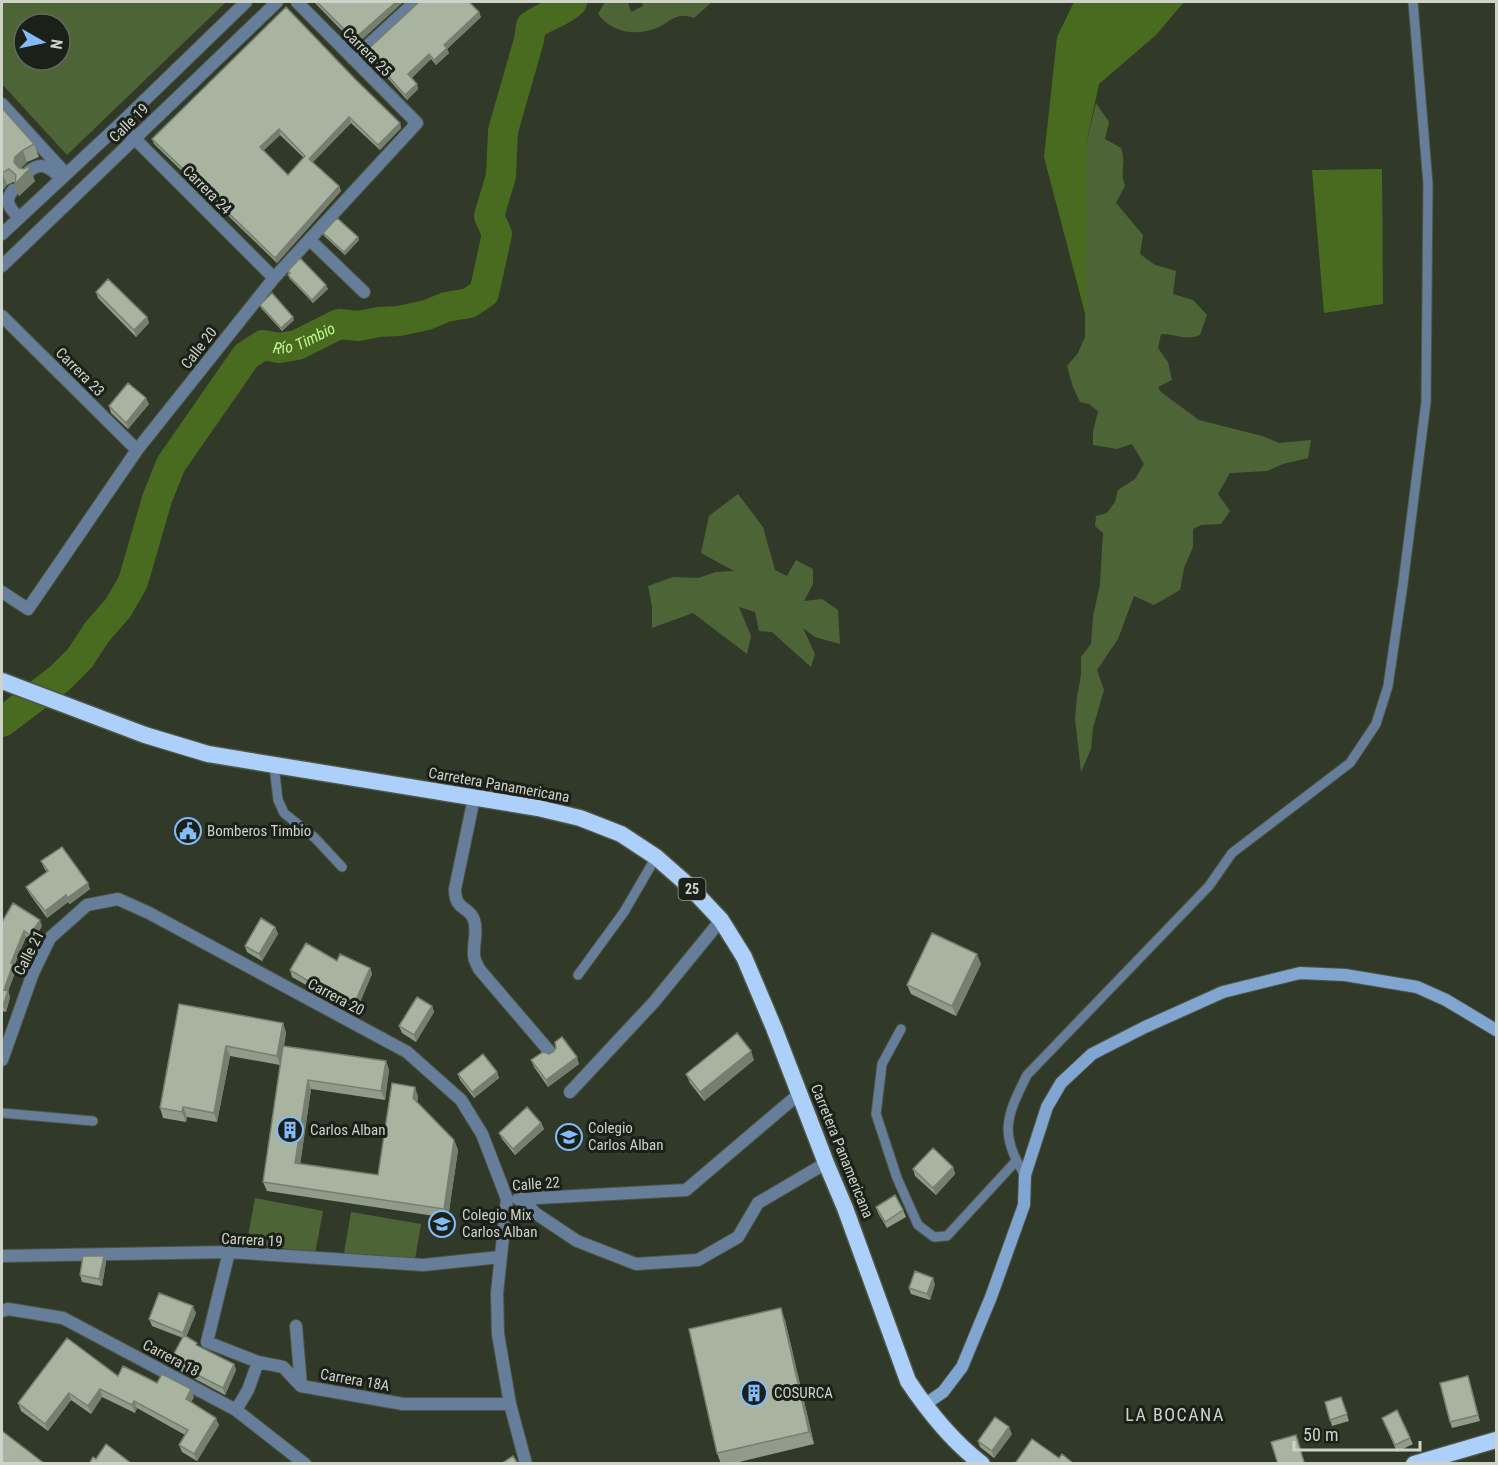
<svg xmlns="http://www.w3.org/2000/svg" width="1498" height="1465" font-family="'Roboto Condensed',sans-serif">
  <rect width="100%" height="100%" fill="#313a29"/>
  <path fill="#4d6536" fill-rule="evenodd" d="M2,2h224l-159,153 -65,-71zM24,24h36v36h-36z
    M605,2h23l3,10 12,-6 -1,-4h70l-18,16c-4,-1 -10,-3 -14,-2 -7,1 -15,8 -21,11 -22,10 -47,6 -61,-13z
    M1096,103l13,19 -4,17 16,9c6,18 -2,21 4,38l-9,17 27,32 -3,19 15,11 21,6 -3,23 20,6 14,15 -7,20c-18,6 -21,-1 -39,-1l-3,14 10,14 4,18 -14,7 3,5 38,28 63,16 17,7 32,-3 -3,18 -25,6 -16,7 -37,2 -12,21 12,17 -9,13 -20,1 -8,4v18l-9,21 -4,22 -26,15 -20,-9 -16,43 -21,31 7,20 -11,38 -2,21 -10,23 -6,-53 2,-22 4,-22v-18l10,-13 2,-27 7,-33 3,-51 -8,-7 1,-10 11,-3 8,-11 3,-12 17,-11 9,-15 -12,-20 -15,5 -24,-4v-13l5,-21 -9,-7 -9,-2 -7,-15 -6,-21 11,-13 7,-16 1,-192z
    M738,494l25,33 12,43 12,6 9,-16 17,9v15l-9,17 18,-2 16,11 2,34 -25,-7 -12,-9 12,26 -4,13 -39,-35 -13,-1 -4,-19 -16,-5 12,29 -4,18 -54,-41 -41,15v-22l-4,-20 25,-9 25,1 18,-6 18,-1 -33,-18 8,-37z
    M255,1198l68,13 -8,43 -68,-12z
    M351,1212l70,12 -7,41 -70,-12z"/>
  <path fill="#486b20" d="M1074,2h110l-28,33 -57,49 -13,61v172l-42,-160 13,-120z
    M1382,169l1,135 -59,9 -12,-143z"/>
  <g fill="none" stroke-linecap="round" stroke-linejoin="round">
    <path stroke="#486b20" stroke-width="30" id="s1" d="M2,722l57,-43 21,-21 17,-26 21,-24 15,-26 24,-83 14,-35 75,-108 17,-11 16,3 18,-3 42,-21 19,2 21,-4 20,-1 28,-6 19,-8 23,-4 15,-10 13,-59 -8,-18 12,-40 2,-45 26,-91 2,-14c12,-9 33,-15 41,-24"/>
    <defs>
      <path id="service" d="M274,766l4,34 6,13 31,25 27,29
        M578,975l46,-63 32,-55
        M901,1029l-19,35 -6,50 21,64 21,47 16,12 13,-1 69,-75
        M2,1113l91,8
        M1025,1175c-27,-41 -18,-60 2,-100l182,-189 23,-33 118,-90 26,-39 12,-38 15,-102 23,-182 2,-218 -15,-182"/>
      <path id="pedestrian" d="M27,173c14,-13 23,-6 34,6
        M13,190c-10,12 -3,18 6,28"/>
      <path id="minor" d="M353,59l62,-57
        M2,104l64,70
        M120,124l154,154
        M2,234l118,-110 126,-122
        M310,240l54,52
        M2,266l275,-264
        M2,316l135,134
        M2,592l26,17 109,-159 137,-172 143,-155 -120,-121
        M474,798l-19,91c0,23 14,16 19,31 4,12 -1,23 0,35 0,5 3,9 5,14l71,83
        M2,1060l31,-87 17,-35 37,-33 31,-6 31,14 258,139 54,48 21,34 25,65 -10,94 1,41 12,70 16,60
        M570,1092l84,-90 67,-82
        M518,1199l168,-9 113,-96
        M523,1199l12,14 42,28 59,23 62,-4 40,-23 20,-34 68,-40
        M229,1252l-22,90 51,20 25,5 18,19 102,18h107
        M2,1256l227,-4 194,13 77,-8
        M2,1311l6,-2 55,9 173,92 69,54
        M296,1326l5,60
        M236,1410l12,-20 10,-28"/>
      <path id="secondary" d="M924,1405l19,-13 19,-25 29,-70 33,-92 1,-30 22,-68 14,-24 31,-29 53,-27 78,-35 77,-19 45,2 72,12 29,13 50,30"/>
      <path id="trunk" d="M2,681l143,54 63,19 330,54 42,10 41,16 35,23 33,29 32,34 23,37 30,71 52,135 19,45 63,173c20,30 45,61 74,83
        M1414,1464l82,-24"/>
    </defs>
    <use href="#service" stroke="#4d5646" stroke-width="11"/>
    <use href="#pedestrian" stroke="#4d5646" stroke-width="14"/>
    <use href="#minor" stroke="#4d5646" stroke-width="14"/>
    <use href="#secondary" stroke="#4d5646" stroke-width="14"/>
    <use href="#trunk" stroke="#4d5646" stroke-width="19"/>
    <use href="#service" stroke="#667e99" stroke-width="9"/>
    <use href="#pedestrian" stroke="#667e99" stroke-width="12"/>
    <use href="#minor" stroke="#667e99" stroke-width="12"/>
    <use href="#secondary" stroke="#7fa5d0" stroke-width="12"/>
    <use href="#trunk" stroke="#acd0f9" stroke-width="16"/>
  </g>
  <path fill="#919b8a" fill-rule="evenodd" d="M314,2h89l-47,43z
    M471,3l10,14 -34,32 2,4 -13,12 -5,-6 -20,19 6,6 1,5 -11,11 -39,-44 -2,-5z
    M356,80l44,43 1,5 -21,22 -29,-27 -38,39 26,24 2,5 -64,72 -123,-119 -2,-5zM280,135l24,23 -16,17 -25,-24z
    M2,108l32,36 5,13 -12,5 -6,6 14,13 -16,15 -4,-13 -2,-1 -6,3 -5,6z
    M323,233l35,4 1,3 -14,15 -21,-19z
    M288,271l40,18 -15,14 -24,-25z
    M96,292l51,25 2,6 -13,14 -38,-39z
    M260,305l34,15 -12,11 -21,-23z
    M149,404l-21,25 -17,-16 -2,-7z
    M41,861l49,28 -20,15 -2,-2 -21,16 -18,-25 -3,-6 21,-15 -3,-4z
    M2,922l40,4 -9,15 -7,-4 -12,29 2,4 -8,21 2,6 -4,15 -4,-1z
    M275,927l3,7 -16,27 -15,-9 -2,-6z
    M337,961l33,7 2,6 -15,35 -35,-15 -30,-17 -2,-7z
    M981,964l-25,52 -45,-22 -4,-9z
    M179,1004l104,19 3,10 -2,13 102,15 3,9 -4,30 -74,-11 -11,75 78,11 40,-79 -1,7 37,37 4,10 -10,68 -181,-27 -4,-9 17,-117 -50,-9 -13,66 -30,-5 -1,5 -23,-4 -3,-10z
    M432,1006l2,6 -18,30 -14,-9 -3,-7z
    M531,1060l48,4 -31,23 -14,-20z
    M754,1060l-50,41 -14,-18 -4,-9z
    M497,1072l2,6 -25,20 -14,-18 -2,-6z
    M541,1123l3,6 -29,26 -13,-16 -3,-6z
    M953,1167l2,7 -19,21 -21,-19 -2,-7z
    M876,1207l27,3 3,7 -19,11 -9,-15z
    M104,1256l2,6 -4,24 -20,-4 -2,-7z
    M935,1284l-5,16 -19,-6 -2,-6z
    M196,1313l-10,24 12,10 36,17 2,6 -11,25 -52,-28 -3,-6 13,-23 -31,-12 -3,-7z
    M785,1320l29,124 -83,20h-10l-4,-11z
    M118,1376l39,7 37,14 -3,5 28,23 -22,36 -15,-9 -3,-7 6,-10 -48,-27 -2,5 -33,-16 -11,17 -20,-14 -23,31 -27,-20 -3,-8z
    M1468,1376l12,45 -28,7 -2,-6z
    M1341,1397l8,24 -17,5 -7,-24z
    M1382,1418l28,20 3,6 -16,8z
    M1012,1434l-18,24 -14,-11 -2,-6z"/>
  <path fill="#767e70" d="M396,2h7l-47,43 -2,-6z
    M479,12l2,5 -34,32 2,4 -13,12 -2,-5 10,-15z
    M429,54l2,5 -21,21 -2,-6z
    M417,84l1,5 -11,11 -2,-5z
    M349,117l2,6 -40,41 -2,-5z
    M400,123l1,5 -21,22 -2,-5z
    M279,129l1,6 -18,17 -2,-5z
    M23,150l4,12 -7,7 -6,-7 1,-5z
    M30,168l5,13 -16,15 -4,-12z
    M2,172l5,13 -5,6z
    M339,186l2,5 -64,72 -2,-5z
    M358,237l1,3 -14,15 -1,-3z
    M326,285l2,4 -15,14 -1,-3z
    M147,317l2,6 -13,14 -2,-7z
    M293,317l1,3 -12,11 -1,-3z
    M146,398l3,6 -21,25 -2,-6z
    M88,883l2,6 -20,15 -3,-6z
    M66,895l2,7 -21,16 -2,-7z
    M40,920l2,6 -9,15 -3,-6z
    M275,927l3,7 -16,27 -3,-7z
    M24,931l2,6 -12,29 2,4 -8,21 2,6 -4,15 -3,-6 1,-16 7,-27z
    M977,954l4,10 -25,52 -4,-10z
    M370,968l2,6 -15,35 -2,-7z
    M432,1006l2,6 -18,30 -2,-7z
    M283,1023l3,10 -6,32 -3,-9z
    M226,1046l4,10 -13,66 -3,-9z
    M751,1051l3,9 -50,41 -4,-9z
    M577,1057l2,7 -31,23 -2,-7z
    M386,1061l3,9 -4,30 -4,-9z
    M497,1072l2,6 -25,20 -2,-6z
    M308,1080l3,9 -12,84 -4,-10z
    M415,1087l3,9 -2,12 -3,-10z
    M183,1107l4,10 -1,5 -4,-10z
    M541,1123l3,6 -29,26 -2,-6z
    M454,1140l4,10 -10,68 -4,-9z
    M953,1167l2,7 -19,21 -3,-7z
    M104,1256l2,6 -4,24 -3,-7z
    M933,1278l2,6 -5,16 -3,-6z
    M193,1306l3,7 -11,26 -2,-6z
    M781,1308l4,12 29,124 -5,-12z
    M234,1364l2,6 -11,25 -2,-7z
    M100,1389l2,8 -11,17 -3,-8z
    M191,1389l3,8 -5,9 -3,-7z
    M69,1393l2,7 -23,31 -3,-7z
    M134,1401l3,7 -2,5 -3,-8z
    M216,1418l3,7 -22,36 -3,-7z
    M1009,1427l3,7 -18,24 -2,-7z"/>
  <path fill="#a9b4a0" stroke="#767e70" stroke-width="1.5" fill-rule="evenodd" d="M317,2h79l-42,37z
    M419,2h50l10,10 -35,33 3,3 -13,12 -5,-6 -21,20 9,10 -12,11 -39,-44z
    M286,7l70,73 44,43 -22,22 -29,-28 -40,42 30,27 -64,72 -123,-119zM279,129l26,27 -17,19 -28,-28z
    M2,108l32,36 -11,6 -8,7 -1,5 5,6 5,1 5,-3 1,2 -15,16 1,-9 -7,-6 -7,4z
    M337,218l21,19 -14,15 -21,-19z
    M300,258l26,27 -14,15 -24,-25 2,-2 -2,-2z
    M108,279l39,38 -13,13 -38,-38z
    M272,293l21,24 -12,11 -21,-23z
    M128,383l18,15 -20,25 -17,-17z
    M62,847l26,36 -21,15 -1,-3 -21,16 -19,-24 22,-16 -7,-10z
    M13,903l27,17 -10,15 -6,-4 -13,32 2,1 -9,26 4,1 -5,15 -1,-1v-83z
    M261,918l14,9 -16,27 -14,-8z
    M932,933l45,21 -25,52 -45,-21z
    M306,943l31,18 3,-7 30,14 -15,34 -35,-14 -30,-18z
    M417,997l15,9 -18,29 -15,-9z
    M179,1004l104,19 -6,33 -51,-10 -12,67 -31,-6 -1,5 -22,-4z
    M737,1033l14,18 -51,41 -14,-18z
    M562,1037l15,20 -31,23 -15,-20 12,-8 6,2 4,-2 3,-4 -1,-6z
    M283,1046l103,15 -5,30 -73,-11 -13,83 83,12 14,-92 23,4 -2,11 41,42 -10,69 -181,-27z
    M483,1054l14,18 -25,20 -14,-18z
    M527,1107l14,16 -28,26 -14,-16z
    M933,1148l20,19 -20,21 -20,-19z
    M895,1195l8,15 -18,12 -9,-15z
    M83,1256h21l-5,23 -19,-4z
    M915,1271l18,7 -6,16 -18,-6z
    M159,1293l34,13 -10,27 -34,-14z
    M781,1308l28,124 -92,21 -28,-124z
    M184,1335l13,8 -1,2 38,19 -11,24 -53,-27z
    M67,1338l51,38 5,-10 34,17 5,-9 29,15 -5,10 30,19 -22,36 -15,-9 9,-15 -54,-29 -2,4 -32,-16 -12,17 -19,-13 -24,31 -27,-21z
    M1468,1376l10,39 -28,7 -10,-39z
    M1341,1397l6,17 -17,6 -5,-18z
    M1397,1410l13,28 -15,7 -13,-27z
    M995,1417l14,10 -17,24 -14,-10z
    M2,1431l43,33h-43z
    M1296,1435l8,27 -4,2h-22l-7,-22z
    M1032,1439l27,19 3,-4 12,10h-55l-3,-2z
    M106,1444l26,20h-43l4,-7 3,2z
    M513,1456l5,8h-17z"/>
  <defs>
    <symbol id="civic-ring" viewBox="-11 -11 22 22"><circle r="9.5" fill="#1b2018" stroke="#84bcfb" stroke-width="1.5"/><path d="M-.6-6.5H3V-4.5H.6V-3L4-1V1h2V6H-6V1h2V-1L-.6-3ZM-1.2 2.5V6h2.4V2.5Z" fill="#84bcfb"/></symbol>
    <symbol id="building-ring" viewBox="-11 -11 22 22"><circle r="9.5" fill="#1b2018" stroke="#84bcfb" stroke-width="1.5"/><path d="M-4-6H4V6H1V3H-1V6H-4ZM-2.5-4.3h1.7v1.8h-1.7ZM.8-4.3h1.7v1.8H.8ZM-2.5-1h1.7V.8h-1.7ZM.8-1h1.7V.8H.8Z" fill="#84bcfb"/></symbol>
    <symbol id="university-ring" viewBox="-11 -11 22 22"><circle r="9.5" fill="#1b2018" stroke="#84bcfb" stroke-width="1.5"/><path d="M0-5L7-2L0 1L-7-2ZM-4 1L0 2.5L4 1V4Q0 6-4 4Z" fill="#84bcfb"/></symbol>
    <symbol id="school-ring" viewBox="-11 -11 22 22"><circle r="9.5" fill="#1b2018" stroke="#84bcfb" stroke-width="1.5"/><path d="M0-5L7-2L0 1L-7-2ZM-4 1L0 2.5L4 1V4Q0 6-4 4Z" fill="#84bcfb"/></symbol>
  </defs>
  <g fill-rule="evenodd">
    <use href="#civic-ring" x="173" y="816" width="30" height="30"/>
    <use href="#building-ring" x="275" y="1115" width="30" height="30"/>
    <use href="#university-ring" x="554" y="1122" width="30" height="30"/>
    <use href="#school-ring" x="427" y="1209" width="30" height="30"/>
    <use href="#building-ring" x="739" y="1378" width="30" height="30"/>
  </g>
  <g text-anchor="middle" stroke-width="6" stroke-linejoin="round" paint-order="stroke">
    <rect fill="#1b2018" stroke="#989d94" stroke-width="1.5" x="678.5" y="878" width="27" height="22" rx="4.5"/>
    <g font-size="14" font-weight="bold" fill="#ced3c9">
      <text x="692" y="894">25</text>
    </g>
    <g font-size="15" fill="#ced3c9" stroke="#1b2018">
      <text transform="translate(367 52) rotate(45)" y="5">Carrera 25</text>
      <text transform="translate(129 123) rotate(-44)" y="5">Calle 19</text>
      <text transform="translate(207 190) rotate(45)" y="5">Carrera 24</text>
      <text transform="translate(199 348) rotate(-52)" y="5">Calle 20</text>
      <text transform="translate(80 372) rotate(45)" y="5">Carrera 23</text>
      <text transform="translate(499 785) rotate(10)" y="5">Carretera Panamericana</text>
      <text transform="translate(29 953) rotate(-63)" y="5">Calle 21</text>
      <text transform="translate(336 997) rotate(28)" y="5">Carrera 20</text>
      <text transform="translate(842 1151) rotate(68)" y="5">Carretera Panamericana</text>
      <text transform="translate(536 1184) rotate(-4)" y="5">Calle 22</text>
      <text transform="translate(252 1240) rotate(3)" y="5">Carrera 19</text>
      <text transform="translate(171 1358) rotate(28)" y="5">Carrera 18</text>
      <text transform="translate(355 1380) rotate(10)" y="5">Carrera 18A</text>
    </g>
    <g font-size="15" fill="#ced3c9" stroke="#1b2018" text-anchor="start">
      <text x="207" y="836">Bomberos Timbio</text>
      <text x="588" y="1133">Colegio<tspan x="588" dy="17">Carlos Alban</tspan></text>
      <text x="310" y="1135">Carlos Alban</text>
      <text x="462" y="1220">Colegio Mix<tspan x="462" dy="17">Carlos Alban</tspan></text>
      <text x="774" y="1398">COSURCA</text>
    </g>
    <g font-size="16" font-style="italic" fill="#c1f58f" stroke="#1b2018">
      <text dy="6" stroke="none"><textPath href="#s1" startOffset="513">Río Timbio</textPath></text>
    </g>
    <g font-size="18" letter-spacing="1.5" fill="#ced3c9" stroke="#1b2018">
      <text x="1175" y="1421">LA BOCANA</text>
    </g>
  </g>
  <rect width="1498" height="1465" fill="none" stroke="#ced3c9" stroke-width="6"/>
  <g transform="translate(42 42) rotate(99)"><circle r="28" fill="#1b2018" stroke="#63685f" stroke-width="1.5"/>
  <path d="M0-4.5L10 22L0 15L-10 22Z" fill="#84bcfb"/>
  <text y="-9" font-size="16" font-weight="bold" text-anchor="middle" fill="#ced3c9">N</text>
  </g>
  <path d="M1294 1441v9h126v-9" fill="none" stroke="#ced3c9" stroke-width="3"/>
  <text x="1303" y="1441" font-size="18" fill="#ced3c9" stroke="#1b2018" stroke-width="4.5" paint-order="stroke">50 m</text>
</svg>
